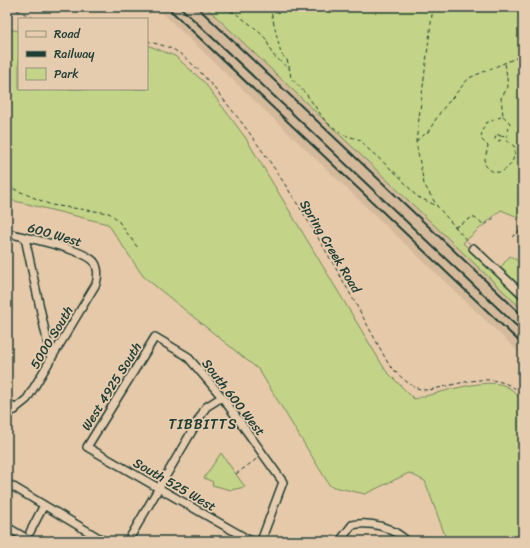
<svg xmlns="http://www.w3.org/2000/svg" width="530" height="548" font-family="Sriracha,sans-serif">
  <rect width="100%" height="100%" fill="#e6c9a9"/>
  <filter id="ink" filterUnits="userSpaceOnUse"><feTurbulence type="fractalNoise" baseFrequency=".025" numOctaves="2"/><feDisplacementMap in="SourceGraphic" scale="8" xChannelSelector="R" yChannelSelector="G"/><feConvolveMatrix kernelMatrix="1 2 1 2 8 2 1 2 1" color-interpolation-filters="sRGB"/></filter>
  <g filter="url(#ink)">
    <path fill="#d4ba9b" d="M156,7h55l312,296v53z"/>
    <path fill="#c3d387" stroke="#71885e" d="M206,7h317v26l-2,-1 2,2v185l-22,-9 -38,33 60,59v8z
      M7,29l12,2v58h128v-44l28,11 29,26 41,55 141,234 28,28c22,-5 68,-21 89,-14 9,3 15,10 20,18v138h-76l-22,-60 -16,-8 -44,21 -35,-8 -71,-116 -116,-94 -35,-52 -101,-25z
      M510,256l13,8v25l-24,-20z
      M221,453l24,34 -14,3 -19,-5 1,-3 -9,-4z"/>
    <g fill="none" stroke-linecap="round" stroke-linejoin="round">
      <defs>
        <path id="minor" d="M7,233c17,4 81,17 88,30 4,7 3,14 1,21l-69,115 -20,16
          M25,238l26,121
          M473,248l50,47
          M7,401l8,9
          M7,483l97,58
          M7,527l24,14
          M30,532l14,-27
          M128,541l78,-134 16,-10
          M251,541l-164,-94 68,-110 32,19 35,41 61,85 -22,59
          M340,541l12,-16c19,-4 40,2 55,16"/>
      </defs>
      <use href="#minor" stroke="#1f3d34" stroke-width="10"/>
      <path stroke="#1f3d34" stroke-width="1" stroke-dasharray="4 3" stroke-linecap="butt" d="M10,7l26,12
        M217,7l18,6 19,14 12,12 6,15 18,16
        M270,7l11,47 6,6 2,6 2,12 16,17 19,27 18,13 17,5 5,7 34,30 16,19 21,10
        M433,7l-17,135 8,42 13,22 32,37
        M147,41c9,3 21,5 29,10 21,14 36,35 52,54 63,79 113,171 161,260 9,9 23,25 37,25 7,0 15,-3 21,-4 29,-7 52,-12 76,8
        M503,116l7,7 -4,17 9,7c2,18 -18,37 -31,16l4,-17 -7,-7 1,-8 4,-8 17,-7 -2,-18 7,-11 -3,-25
        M501,136l-5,-2 -1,6 5,1 1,-5 5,-1
        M416,141l12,-9 13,-21 28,-33 54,-23
        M7,186l44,19 58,8 8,6 21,29
        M455,227l18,-10 12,8 9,-7
        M512,237l11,-9
        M236,474l22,-16"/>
      <use href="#minor" stroke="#e6ccae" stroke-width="7"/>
      <path stroke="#1f3d34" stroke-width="2" d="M167,7l356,338
        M180,7l343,325
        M197,7l326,309"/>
    </g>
  </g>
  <g text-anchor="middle" stroke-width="3.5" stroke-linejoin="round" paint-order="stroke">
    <g font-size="13" fill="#1f3d34" stroke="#e6ccae">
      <text transform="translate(55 234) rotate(16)" y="5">600 West</text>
      <text transform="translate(331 246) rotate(59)" y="5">Spring Creek Road</text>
      <text transform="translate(51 337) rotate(-59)" y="5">5000 South</text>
      <text transform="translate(111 386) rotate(-58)" y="5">West 4925 South</text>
      <text transform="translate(234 397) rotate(52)" y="5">South 600 West</text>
      <text transform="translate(175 484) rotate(30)" y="5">South 525 West</text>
    </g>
    <g font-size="14" letter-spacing="1" fill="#1f3d34" stroke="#e6ccae">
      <text x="203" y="429">TIBBITTS</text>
    </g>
  </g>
  <rect width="530" height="548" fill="none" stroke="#e6ccae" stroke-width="24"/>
  <rect x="12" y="12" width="506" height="524" fill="none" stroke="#1f3d34" stroke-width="1.5" filter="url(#ink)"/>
  <rect x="18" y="18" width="130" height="72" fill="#e6ccae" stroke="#96937d"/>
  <rect x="26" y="31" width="20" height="6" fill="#e6ccae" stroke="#96937d"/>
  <text x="54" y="38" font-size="12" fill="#1f3d34">Road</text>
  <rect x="26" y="51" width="20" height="6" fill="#1f3d34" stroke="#96937d"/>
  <text x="54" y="58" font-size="12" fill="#1f3d34">Railway</text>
  <rect x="26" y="68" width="20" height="12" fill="#c3d387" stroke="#96937d"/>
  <text x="54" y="78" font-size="12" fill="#1f3d34">Park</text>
</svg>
